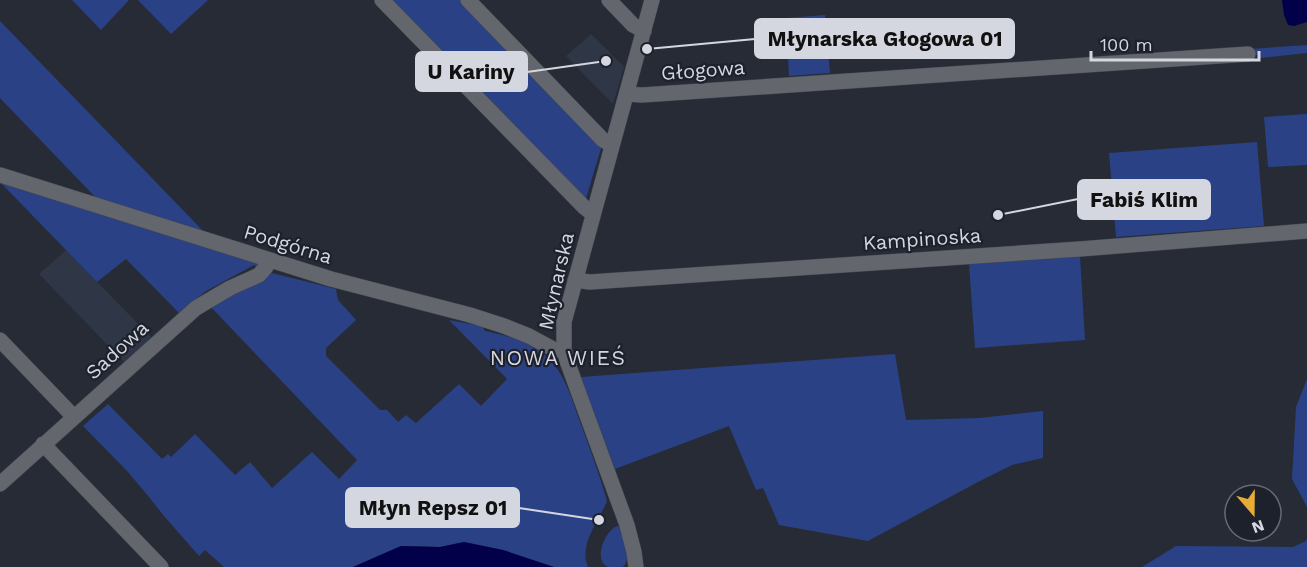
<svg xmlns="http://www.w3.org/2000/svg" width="1307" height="567" font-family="'Work Sans',sans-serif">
  <rect width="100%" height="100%" fill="#262b36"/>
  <path fill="#2f3646" d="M591,34l33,33 -11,37 -47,-48z
    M66,250l86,88 -28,24 -85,-88z"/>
  <path fill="#2b4185" d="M72,0h57l-28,30z
    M138,0h70l-37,34z
    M390,0h71l141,145 -17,57z
    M825,15l5,58 -41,3 -3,-58z
    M0,21l209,216 -110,-36 -99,-103z
    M1307,45v8l-47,5 -10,-9z
    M1307,114v51l-39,2 -4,-50z
    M1257,142l7,84 -148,11 -7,-84z
    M0,182l259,82 1,4 -6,-3 -48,26 -27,22 -53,-54 -29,23z
    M1080,256l5,84 -110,8 -6,-84z
    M272,273l64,16 2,11 18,20 -30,28v8l54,54h7l11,12 8,-7 10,8 43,-39 22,22 26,-27 -58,-59 33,6 3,5c19,4 40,9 56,21 24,17 31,49 41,75 9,25 18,49 25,74 -8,20 -29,44 -19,66h-34l-51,-17 -39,-8 -24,5 -39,-1 -48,21h-129l-19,-17 -6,6 -35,-40 -15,-19 -21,-25 -45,-46 25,-22 54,55 6,-5 3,3 24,-23 40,41 15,-13 22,26 40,-36 27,27 18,-19 -148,-155 45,-25z
    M895,354l11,66 73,-2 64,-7v47l-31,7 -36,18 -108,58 -89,-16 -16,-37 -7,2 -27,-64 -114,43 -34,-92z
    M1307,379v128l-15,-28 4,-72z
    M617,526l4,1c3,13 12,28 2,40 -4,0 -11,0 -15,0 -16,-7 -2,-37 9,-41z
    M1307,538v29h-165l34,-21 117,1 13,-6z"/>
  <path fill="#03004a" d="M1282,0h25v22l-13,4 -6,-1 -4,-10z
    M464,542l39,8 51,17h-201l48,-21 39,1z"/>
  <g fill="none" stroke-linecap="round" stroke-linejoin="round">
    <defs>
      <path id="minor" d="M382,0l202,207 9,7
        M468,0l135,140 9,5
        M609,0l24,25 11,6
        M627,94l15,1 606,-41
        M0,175l331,104 139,36 34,11 25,10 26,14h9
        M575,280l15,2 490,-33 227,-18
        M0,340l74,77
        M43,444l118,123
        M0,484l196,-176 34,-20 29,-13 7,-8 2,-7
        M636,567l-2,-15 -7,-27 -60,-164 -3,-11v-28l88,-322"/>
    </defs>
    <use href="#minor" stroke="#424751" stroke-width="16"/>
    <use href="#minor" stroke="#63666c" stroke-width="15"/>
  </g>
  <g text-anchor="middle" stroke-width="4.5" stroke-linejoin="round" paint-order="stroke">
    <g font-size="20" fill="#d4d7df" stroke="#1d212c">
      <text transform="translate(703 70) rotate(-4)" y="7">Głogowa</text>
      <text transform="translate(922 239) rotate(-4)" y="7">Kampinoska</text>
      <text transform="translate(288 244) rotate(17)" y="7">Podgórna</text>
      <text transform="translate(556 281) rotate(-77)" y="7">Młynarska</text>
      <text transform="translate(117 350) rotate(-42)" y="7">Sadowa</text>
    </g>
    <g font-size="21" letter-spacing="1.5" fill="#d4d7df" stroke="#1d212c">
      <text x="558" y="365">NOWA WIEŚ</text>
    </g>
  </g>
  <path fill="none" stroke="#d4d7df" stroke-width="2" d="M647 49L755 39M606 61L527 72M998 215L1078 199M599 520L519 508"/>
  <g fill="#d4d7df" stroke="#1d212c" stroke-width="2">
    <circle cx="647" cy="49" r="6"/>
    <circle cx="606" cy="61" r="6"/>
    <circle cx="998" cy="215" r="6"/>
    <circle cx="599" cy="520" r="6"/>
  </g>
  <g fill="#d4d7df" stroke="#d4d7df" stroke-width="2">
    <rect x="755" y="19" width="259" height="39" rx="6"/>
    <rect x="416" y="52" width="111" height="39" rx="6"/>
    <rect x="1078" y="180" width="132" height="39" rx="6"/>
    <rect x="346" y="488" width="173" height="39" rx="6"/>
  </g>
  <g font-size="21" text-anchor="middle" font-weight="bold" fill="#111">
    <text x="885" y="46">Młynarska Głogowa 01</text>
    <text x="471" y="79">U Kariny</text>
    <text x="1144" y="207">Fabiś Klim</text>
    <text x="433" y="515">Młyn Repsz 01</text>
  </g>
  <g transform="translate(1253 513) rotate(160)"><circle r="28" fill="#1d212c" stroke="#666a74" stroke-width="1.5"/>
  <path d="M0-4.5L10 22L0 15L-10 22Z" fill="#e6ac36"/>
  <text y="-9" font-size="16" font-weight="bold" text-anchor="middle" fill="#d4d7df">N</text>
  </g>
  <path d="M1091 51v9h168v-9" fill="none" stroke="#d4d7df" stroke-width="3"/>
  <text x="1100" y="51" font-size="18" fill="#d4d7df" stroke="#1d212c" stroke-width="4.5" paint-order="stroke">100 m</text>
</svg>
